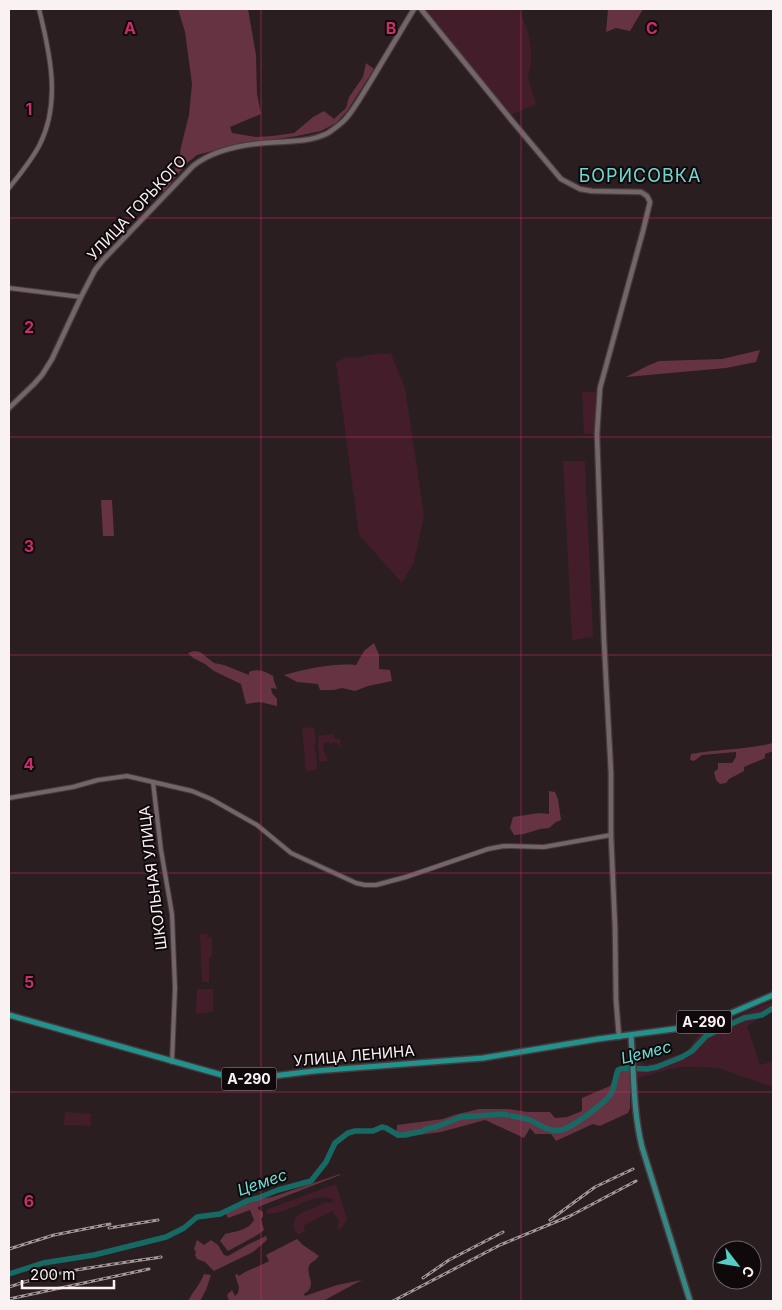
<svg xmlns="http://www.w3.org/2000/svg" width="782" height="1310" font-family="Inter,sans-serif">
  <rect width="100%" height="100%" fill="#2a1e21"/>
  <path fill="#431e2a" d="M425,9h94l9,23 3,17v14l-3,14 8,27 -25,11z
    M390,351l15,37 19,127 -10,47 -12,21 -43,-48 -23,-173 6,-3 7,-2 6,1 21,-4h13z
    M582,392h14l-1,42h-11z
    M563,461h22l8,176 -21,3z
    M313,727l1,2 2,15 -2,1 1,6h1l1,19 -11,1 -4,-43z
    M334,734l1,5h5l1,8 -4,-4 -5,-1 3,7 -4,-6h-7c-3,7 3,12 4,18l-9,1 -1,-25 1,-1z
    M200,934h8l-1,4 5,-1v20h-3v25h-7z
    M197,989h16v23l-17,2z
    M773,1001v10l-11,5 -15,10 13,39 13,-4v26l-55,-19 -19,-1h-19l-11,2 -33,10 1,-20 9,6 14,-3 9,-5 15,-4 5,-4 6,-10 8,-8z
    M65,1112l26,2v12l-27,-1z
    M336,1184l11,35 -6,10 -4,-1 2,-7 -7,-10 -29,15 2,5 -6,3 -3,-1 -3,-8c1,-2 2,-5 3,-8 5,-5 23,-11 31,-15l4,1 3,-3c-22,-11 -46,17 -69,13l3,-4z"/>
  <path fill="#663343" d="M178,9h70l8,46 1,39 4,20 -31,13 2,6 24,4 17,-1 21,-3 19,-16 11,-6 10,8 12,-11 3,-11 14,-20 3,-14 8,6 -27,42 -11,12 -15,8 -24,5 -62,9 -38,10 -11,9 -22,28 -3,-2 17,-26 3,-17 8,-32 3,-31 -7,-52z
    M608,9h35l-13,22 -14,-3 -10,4z
    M760,350l-4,12 -30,6 -100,9 21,-11 12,-5 63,-2z
    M101,500h11l2,36h-11z
    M374,643l5,12v14l11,1 2,11 -24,5 -13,5 -13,-3 -8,2h-14l-2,-6 -21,-2 -13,-7c23,-6 48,-12 72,-10l8,-14z
    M194,651l6,1 14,11 10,2 25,10v-3c10,-4 16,-1 24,4l1,5 3,8 -6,-1 1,5 5,6v7l-17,-4 -14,2 -5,-20 -27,-13 -9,-7 -12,-6 -5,-5z
    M773,743v8l-8,3v4l-21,9v4l-15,8 -3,4 -6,1 -4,-4 -2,-8 4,-3v-6h14l4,-6v-5l-34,3 -8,6 -4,-1 1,-6c28,-5 55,-4 82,-11z
    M549,791l6,1 3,7 3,21 -5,2 -7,6 -9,1 -16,5 -10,1 -4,-7 3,-11 26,-4 10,1z
    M624,1065h6v43l-2,5 -28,13 -7,-2 -37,17 -5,-7h-16l-5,-6 -6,10 -39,-18 -44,12 -45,6 1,-13 46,-6 11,-4 25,-6h29l20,3h22l5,6 12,-1 15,-6v-13l28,-12 8,-19z
    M340,1174v1l-82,32v2l5,3v5l-2,2 3,11 -5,4 -31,17 -8,-10 5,-7c12,-3 22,-3 29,-14l-4,-10 -22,8 -3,-6 24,-11 23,-4z
    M266,1236l1,4 -14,12 -39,19 -9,-9 -8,-3 -2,-4 1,-3 -2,-3 3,-9 7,5 7,-5 7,5 6,10 4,1 21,-12z
    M297,1239l6,6 16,11c-3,4 -6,5 -9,8 -5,9 4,17 0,24 -1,3 -4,4 -6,6l1,2 32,-11 25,-5 -39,21h-94l-2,-6 5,-5 3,6 3,-3 1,-6 -4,-12 2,-1 2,2c9,-7 20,-9 30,-15l-3,-6z
    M204,1274l7,1 -5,15 -6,11h-12c5,-10 12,-16 16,-27z"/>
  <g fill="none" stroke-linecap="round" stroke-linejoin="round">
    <path stroke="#176a64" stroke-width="5.5" d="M512,1116c5,1 10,2 15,3 9,3 16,10 25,11 5,1 11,0 15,-2 9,-4 41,-27 45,-36 3,-7 3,-14 6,-22l6,-2 23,1 10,-2 25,-10 10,-6 14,-15 38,-18 18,-3 11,-7
      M9,1274l34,-11 51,-8 72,-18 18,-9 13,-11 23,-3 29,-14 9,-2 20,-8 33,-9 15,-19 9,-19 13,-10 7,-2h18l9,-4 4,1 12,7h7l18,-4 3,-2 10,-2 25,-10 43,-3 3,1"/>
    <defs>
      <path id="tertiary" d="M9,188c11,-14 23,-28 31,-44 21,-42 10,-91 -1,-135
        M9,288l72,9
        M153,782l8,68 11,64 3,74 -3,74
        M9,798l64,-11 25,-7 29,-4 65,15 19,8 46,26 34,28 65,30 9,2h11l30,-8 82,-28 16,-3 40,1 67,-12"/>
      <path id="secondary" d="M421,9l92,113 48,57 19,10 12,2 49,1 6,4 3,6 -7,29 -43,157 -3,46 7,207 7,132v62l4,92 1,73 3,37
        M9,408l25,-24 8,-9 10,-16 29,-62 14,-27 8,-10 90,-94c19,-15 47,-21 71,-23 22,-2 44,0 64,-10 7,-5 15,-10 20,-17 8,-10 14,-21 21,-32 15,-25 30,-50 45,-75"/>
      <path id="primary" d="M631,1036c3,37 2,75 11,111l48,154"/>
      <path id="trunk" d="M9,1015l213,60 16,4h11l65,-8 169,-13 115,-19 91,-12 33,-10 51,-22"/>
    </defs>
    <use href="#tertiary" stroke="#453b3e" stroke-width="6"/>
    <use href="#secondary" stroke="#453b3e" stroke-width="7"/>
    <use href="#primary" stroke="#453b3e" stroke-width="8"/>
    <use href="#trunk" stroke="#453b3e" stroke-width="8"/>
    <use href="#tertiary" stroke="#746569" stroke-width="4"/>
    <use href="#secondary" stroke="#746569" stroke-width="4.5"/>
    <use href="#primary" stroke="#368783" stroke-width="5"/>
    <use href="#trunk" stroke="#21928c" stroke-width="5"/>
    <defs>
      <path id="rail" d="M550,1220l45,-33 38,-18
        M109,1228l49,-8
        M9,1249l45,-14 56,-11
        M423,1278l26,-18 54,-28
        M9,1287c48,-17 101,-22 152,-30
        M9,1299l140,-30
        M393,1301l107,-56 70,-29 66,-35"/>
    </defs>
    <use href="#rail" stroke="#a2989a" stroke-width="3"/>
    <use href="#rail" stroke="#0f090b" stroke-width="1" stroke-dasharray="4" stroke-linecap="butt"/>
  </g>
  <path fill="none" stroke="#c82e6a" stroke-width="1" stroke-opacity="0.55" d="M261,9v1292M521,9v1292M9,218h764M9,437h764M9,655h764M9,873h764M9,1092h764"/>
  <g text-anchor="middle" stroke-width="4" stroke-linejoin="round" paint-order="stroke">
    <g fill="#0f090b" stroke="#b4abad" stroke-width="1">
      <rect x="676.5" y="1010.5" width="55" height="23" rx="4"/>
      <rect x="221.5" y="1067.5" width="55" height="23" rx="4"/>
    </g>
    <g font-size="14" font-weight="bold" fill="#faf1f3">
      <text x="704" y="1027">А-290</text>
      <text x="249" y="1084">А-290</text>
    </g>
    <g font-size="15" fill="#faf1f3" stroke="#0f090b">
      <text transform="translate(137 208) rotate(-47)" y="5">УЛИЦА ГОРЬКОГО</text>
      <text transform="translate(153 878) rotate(-97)" y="5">ШКОЛЬНАЯ УЛИЦА</text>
      <text transform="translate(354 1056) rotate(-5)" y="5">УЛИЦА ЛЕНИНА</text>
    </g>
    <g font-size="16" font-style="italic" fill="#6cded5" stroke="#0f090b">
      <text transform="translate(646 1052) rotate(-14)" y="6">Цемес</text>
      <text transform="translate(262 1182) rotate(-19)" y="6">Цемес</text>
    </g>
    <g font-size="18" letter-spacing="1" fill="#6ed9d0" stroke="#0f090b">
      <text x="640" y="182">БОРИСОВКА</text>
    </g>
  </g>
  <g font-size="16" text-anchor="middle" font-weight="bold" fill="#c82e6a" stroke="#0f090b" stroke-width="4" stroke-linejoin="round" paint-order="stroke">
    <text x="130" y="34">A</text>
    <text x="391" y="34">B</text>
    <text x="652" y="34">C</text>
    <text x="29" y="115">1</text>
    <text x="29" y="333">2</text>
    <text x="29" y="552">3</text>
    <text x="29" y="770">4</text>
    <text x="29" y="988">5</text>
    <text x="29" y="1207">6</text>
  </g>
  <rect width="782" height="1310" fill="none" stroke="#faf1f3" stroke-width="20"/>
  <g transform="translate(737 1265) rotate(121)"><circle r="24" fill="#0f090b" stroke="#6d6668"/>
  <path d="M0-4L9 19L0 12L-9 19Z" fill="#55cec4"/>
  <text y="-8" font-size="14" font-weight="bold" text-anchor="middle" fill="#faf1f3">С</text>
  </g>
  <path d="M22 1280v8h92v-8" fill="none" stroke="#faf1f3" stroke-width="2.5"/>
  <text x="30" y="1280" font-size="15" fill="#faf1f3" stroke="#0f090b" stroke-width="4" paint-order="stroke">200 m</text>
</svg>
